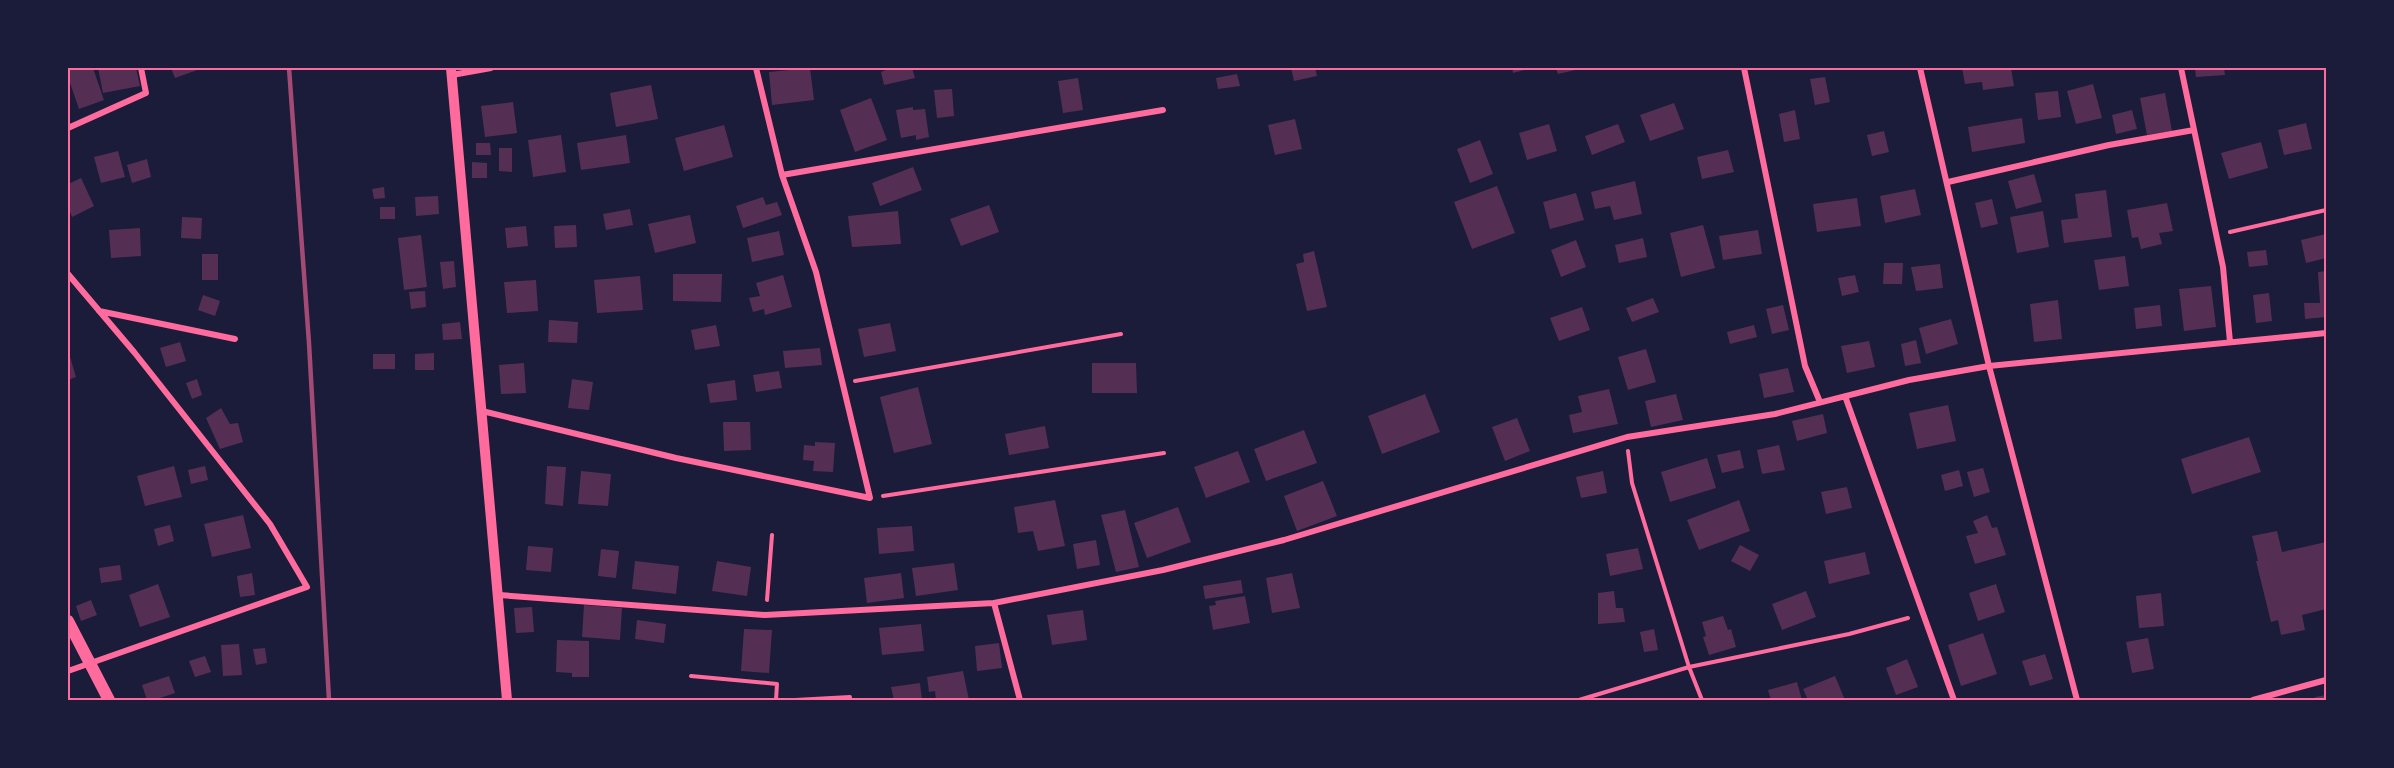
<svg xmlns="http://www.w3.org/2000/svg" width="2394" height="768" font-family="Rubik,sans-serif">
  <rect width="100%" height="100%" fill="#1b1b3a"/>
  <path fill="#542f53" d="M75,68h18l11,32 -25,9 -11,-32v-7z
    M98,68h38l4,18 -37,7z
    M171,68h32l-28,10z
    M810,68l4,32 -42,5 -3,-33z
    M886,68h26l3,10 -31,7 -3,-13 5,-2z
    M1291,68h24l2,8 -23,5z
    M1512,68h19l-18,5z
    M1556,68h28l-26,6z
    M1962,68h49l3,18 -31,4 -1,-8 -17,2z
    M2195,68h29l1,7 -29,2z
    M1237,74l3,12 -22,3 -2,-11z
    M1825,77l5,25 -15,3 -5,-26z
    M1078,78l5,32 -20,3 -5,-32z
    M2093,84l9,34 -26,6 -9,-33z
    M651,85l7,34 -42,8 -6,-34z
    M952,89l2,27 -17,2 -3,-28z
    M2058,91l3,26 -23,3 -3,-27z
    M2165,93l7,38 -25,4 -7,-37z
    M871,98l16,42 -32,12 -15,-42z
    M513,102l4,31 -32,4 -4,-31z
    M1674,103l10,26 -34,12 -10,-26z
    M913,107v3l12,-1 4,28 -13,3v-5l-15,3 -5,-28z
    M1795,110l5,29 -16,3 -5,-28z
    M2132,110l5,19 -21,5 -4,-19z
    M2022,118l3,25 -53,9 -4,-25z
    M1295,119l7,30 -27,6 -7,-30z
    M2306,123l6,26 -28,6 -6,-25z
    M1549,124l8,27 -30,9 -8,-27z
    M1618,124l7,18 -33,13 -7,-19z
    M724,125l9,32 -49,14 -9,-33z
    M1884,131l5,21 -17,4 -5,-21z
    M561,135l5,37 -33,5 -5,-37z
    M626,135l4,28 -49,7 -4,-27z
    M1480,140l13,34 -23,9 -13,-34z
    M2261,142l7,26 -39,11 -8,-26z
    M476,143h14l1,12h-15z
    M499,148h13v24l-13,-1z
    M1728,150l6,22 -32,7 -5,-22z
    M118,151l7,26 -24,6 -7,-26z
    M147,159l4,18 -19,6 -5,-18z
    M472,162l15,1v15h-15z
    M913,167l9,23 -42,16 -8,-23z
    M2034,174l8,28 -26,7 -8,-28z
    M81,178l13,28 -22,11 -2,-5 -2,1v-29z
    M1635,181l7,33 -28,6 -4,-14 -15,3 -4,-17z
    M1497,186l18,47 -43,16 -18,-47z
    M384,187l1,11 -11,1 -2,-10z
    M1915,189l6,26 -36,8 -5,-27z
    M2106,190l6,47 -48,6 -3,-23 17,-2 -3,-24z
    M1576,193l8,27 -34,9 -7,-27z
    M438,196l1,18 -23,2 -1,-19z
    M763,197l3,8 11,-3 5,13 -39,13 -7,-22z
    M1857,198l4,28 -44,6 -4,-28z
    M1992,199l6,25 -17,4 -6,-25z
    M2167,203l6,28 -14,2 3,11 -21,5 -3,-12 -6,1 -5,-28z
    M989,205l10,27 -38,14 -11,-27z
    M380,207h15v12h-15z
    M630,209l3,16 -27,5 -3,-16z
    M898,211l3,33 -49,3 -4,-31z
    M2043,211l6,36 -32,6 -7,-36z
    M690,215l6,28 -41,10 -7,-29z
    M182,217l20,1 -1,21 -20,-1z
    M576,225l1,22 -22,1 -1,-22z
    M1703,225l12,43 -34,9 -11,-44z
    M526,226l2,20 -21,2 -2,-20z
    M140,228l1,28 -30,2 -2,-28z
    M1758,230l4,24 -39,6 -4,-24z
    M779,231l5,24 -32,7 -5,-24z
    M2326,234v24l-20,5 -5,-23z
    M421,235l6,52 -23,3 -6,-52z
    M1643,238l4,19 -28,6 -4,-18z
    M1576,240l10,27 -25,10 -10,-27z
    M2266,250l2,15 -19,2 -2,-15z
    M1314,251l13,56 -20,4 -11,-47 8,-2 -1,-8z
    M202,254h16v26h-16z
    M2125,256l4,30 -30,4 -5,-30z
    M454,261l2,26 -13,2 -3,-27z
    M1884,263h19l-1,21h-19z
    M1940,264l3,24 -27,3 -5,-24z
    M2326,271v46l-21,2 -1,-16h16l-2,-31z
    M673,274h49l-1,28 -48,-1z
    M783,275l9,32 -27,8 -1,-6 -11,3 -4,-14 11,-2 -4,-13z
    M1855,275l4,17 -17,4 -4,-18z
    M640,276l3,34 -46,3 -3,-33z
    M536,280l2,31 -31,2 -3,-31z
    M2211,286l5,41 -32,4 -5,-42z
    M425,291l1,16 -15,2 -2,-17z
    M2269,293l3,28 -16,2 -3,-28z
    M203,295l17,6 -5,15 -17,-6z
    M1653,298l6,14 -27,10 -6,-14z
    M2058,300l4,39 -28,3 -4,-38z
    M1783,305l6,25 -17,4 -6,-25z
    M2160,305l2,21 -26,3 -2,-21z
    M1582,307l8,23 -31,11 -9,-23z
    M1951,319l7,25 -32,10 -7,-26z
    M549,320l29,2 -1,21 -29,-1z
    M460,322l2,17 -19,1 -1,-16z
    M890,323l6,28 -32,6 -6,-28z
    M716,325l4,21 -25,4 -4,-20z
    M1754,325l3,12 -27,7 -3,-12z
    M1916,340l5,23 -16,3 -4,-22z
    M1869,341l6,26 -28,6 -6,-27z
    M180,342l6,19 -20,6 -6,-19z
    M820,348l2,17 -37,3 -2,-17z
    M1646,349l10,33 -28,8 -10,-33z
    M68,350l8,27 -8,3z
    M434,353v17h-19v-16z
    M373,354h22v15h-22z
    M524,363l2,30 -25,1 -2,-29z
    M1092,363h44l1,30h-45z
    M1788,368l6,24 -30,6 -5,-24z
    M779,371l3,17 -26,4 -3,-17z
    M197,379l5,16 -10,4 -6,-16z
    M572,379l21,3 -4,28 -21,-2z
    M735,380l2,20 -27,3 -3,-19z
    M918,387l14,57 -38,9 -14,-56z
    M1609,389l9,35 -45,9 -4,-18 13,-3 -4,-16z
    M1425,394l15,38 -58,22 -14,-38z
    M1676,394l7,26 -32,7 -6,-26z
    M1948,405l8,36 -39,8 -8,-36z
    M221,408l9,16 8,-1 5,19 -23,7 -14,-31z
    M1823,414l4,19 -30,8 -5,-20z
    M1517,418l13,33 -25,10 -13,-34z
    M723,422h27l1,28 -27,1z
    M1045,426l4,22 -40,7 -4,-21z
    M1304,430l13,33 -51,18 -12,-32z
    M2249,437l12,35 -69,22 -11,-35z
    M815,442l20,1 -2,29 -20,-1 1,-10 -11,-1 1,-15 11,1z
    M1779,445l6,25 -23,4 -5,-24z
    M1740,450l4,18 -22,5 -5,-18z
    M1238,451l12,31 -44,16 -12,-31z
    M1707,458l9,30 -46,14 -9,-30z
    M174,466l8,31 -37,9 -8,-30z
    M205,466l3,14 -17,4 -3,-14z
    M547,466l19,1 -3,39 -18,-2z
    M1983,468l7,24 -16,5 -7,-25z
    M1959,470l4,16 -18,5 -4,-16z
    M581,471l30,3 -3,32 -30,-2z
    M1603,471l4,22 -26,5 -5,-21z
    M1323,481l14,35 -40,15 -13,-35z
    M1847,487l5,21 -26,6 -5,-22z
    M1055,500l10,46 -27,5 -5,-20 -15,2 -4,-26z
    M1739,500l11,31 -51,19 -12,-30z
    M1178,507l13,35 -44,16 -13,-35z
    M1125,510l14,57 -23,5 -15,-57z
    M243,515l8,33 -39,9 -8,-33z
    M1987,515l5,13 5,-1 9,28 -31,9 -9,-28 12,-3 -5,-12z
    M170,525l4,16 -16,5 -4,-17z
    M912,526l2,25 -35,3 -2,-26z
    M2277,531l5,21 44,-10v67l-24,6 3,15 -24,5 -3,-15 -7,2 -15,-61h2l-6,-25z
    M1096,540l4,25 -23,4 -4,-25z
    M1740,545l19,10 -9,16 -19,-10z
    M528,546l25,2 -2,24 -25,-2z
    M1638,548l5,21 -33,7 -4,-22z
    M601,549l18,2 -3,27 -18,-2z
    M1865,552l5,22 -41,10 -5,-23z
    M635,561l44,5 -3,28 -44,-5z
    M717,561l34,6 -4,29 -35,-5z
    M954,563l4,27 -42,6 -4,-28z
    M120,565l2,15 -21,3 -2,-15z
    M252,573l3,22 -15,2 -3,-21z
    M901,573l3,25 -37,5 -3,-25z
    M1292,573l8,35 -28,5 -6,-35z
    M1241,580l2,13 -38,6 -2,-13z
    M158,584l12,33 -30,10 -11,-32z
    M1996,584l9,28 -27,9 -9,-28z
    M1614,591l2,17h7l2,14 -27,2v-31z
    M1806,591l10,26 -34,13 -10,-26z
    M2161,593l3,33 -25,2 -3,-32z
    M1245,596l5,27 -37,7 -4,-24 7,-1 -1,-4z
    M91,600l6,15 -16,6 -5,-15z
    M584,605l38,3 -2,32 -38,-3z
    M532,607l2,25 -18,1 -2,-25z
    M1083,610l4,30 -35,5 -5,-30z
    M1723,616l5,14 3,-1 5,18 -27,8 -6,-18 3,-1 -4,-14z
    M637,620l29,4 -2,19 -29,-4z
    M921,624l3,27 -42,4 -3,-27z
    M744,629l28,1 -3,43 -28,-2z
    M1654,629l4,21 -14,2 -4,-20z
    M1983,633l14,41 -36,12 -13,-41z
    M2148,638l6,31 -22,4 -6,-31z
    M557,640l32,1v36h-17v-4l-16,-1z
    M999,643l3,25 -25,3 -2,-25z
    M239,644l3,31 -19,1 -2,-31z
    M265,648l2,15 -11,2 -3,-16z
    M2045,654l8,25 -23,7 -8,-25z
    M205,656l6,16 -16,5 -6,-16z
    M1907,659l11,28 -22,8 -10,-27z
    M963,671l6,29h-33l-1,-9 -6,1 -2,-15z
    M169,676l6,17 -21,7h-7l-5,-15z
    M1835,676l10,24h-37l-5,-11z
    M1797,682l5,18h-31l-3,-10z
    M920,683l2,17h-28l-3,-13z
    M2326,695v5h-10l-1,-3z"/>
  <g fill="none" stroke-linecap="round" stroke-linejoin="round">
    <path stroke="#ff6b9d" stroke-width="4" d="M2230,232l96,-22
      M855,381l266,-47
      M1628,451l4,32 57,184 160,-33 59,-16
      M883,496l281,-43
      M767,600l5,-65
      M691,676l86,8 -1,16
      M795,700l55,-3
      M1579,700l110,-33 13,33"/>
    <path stroke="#ff6b9d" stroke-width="6" d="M1744,68l61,298 15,36
      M1920,68l69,298 88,334
      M2181,68l42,199 7,75
      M452,75l39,-7
      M68,128l78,-35 -5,-25
      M782,175l381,-65
      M1948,182l161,-37 85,-15
      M68,274l66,78 136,172 37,63 -239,84
      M99,311l136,28
      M1845,396l109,304
      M482,411l194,47 194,40 -54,-226 -34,-97 -26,-107
      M499,595l266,20 229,-12 169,-33 121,-30 343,-103 148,-23 134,-34 80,-14 337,-33
      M994,603l26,97
      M2253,700l73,-20"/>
    <path stroke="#ff6b9d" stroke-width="10" d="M451,68l56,632"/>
    <path stroke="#ff6b9d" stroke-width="12" d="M68,621l41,79"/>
    <path stroke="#a44b75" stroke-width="4.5" d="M289,68l20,275 20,357"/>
  </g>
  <rect width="2394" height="768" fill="none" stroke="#1b1b3a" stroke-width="138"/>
  <rect x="69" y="69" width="2256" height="630" fill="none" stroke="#ff6b9d" stroke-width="2"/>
</svg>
